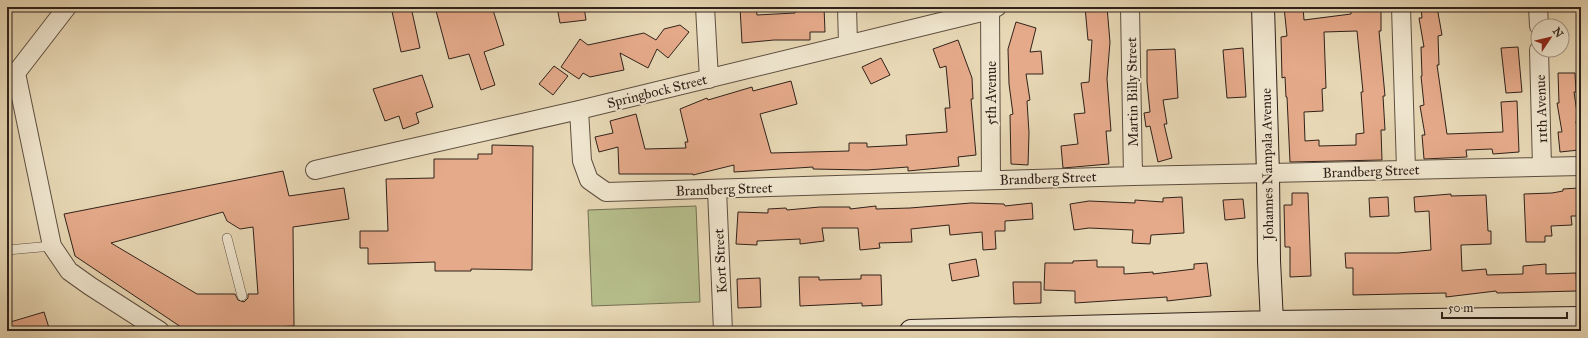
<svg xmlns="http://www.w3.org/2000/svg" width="1588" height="338" font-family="'IM FELL Great Primer',serif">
  <rect width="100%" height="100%" fill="#e7d7b4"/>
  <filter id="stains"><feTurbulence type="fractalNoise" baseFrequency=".005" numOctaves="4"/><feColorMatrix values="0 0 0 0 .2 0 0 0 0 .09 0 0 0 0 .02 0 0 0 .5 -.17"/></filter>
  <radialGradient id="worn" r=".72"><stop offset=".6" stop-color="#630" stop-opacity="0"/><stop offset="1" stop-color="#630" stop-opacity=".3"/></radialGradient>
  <path fill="#b6be8c" stroke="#737053" d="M696,206l4,96 -108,4 -4,-96z"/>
  <path fill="#e5aa8a" stroke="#30221a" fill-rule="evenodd" d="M391,7h20l9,41 -19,4z
    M435,7h57l12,38 -20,7 11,33 -14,5 -12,-36 -20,5z
    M557,7h27l2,13 -26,3z
    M740,7h16l1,8 38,-2v-6h29l1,25h-15v8h-36l-32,3z
    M1085,7h22l3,35 -3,37 4,52h-5l3,33 -46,4 -2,-22 17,-2 -4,-30 11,-1 -4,-30 8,-1 3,-42h-4z
    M1284,7h19l1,13 47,-6v-7h30v24h-2l6,65h-2l2,34h-4l1,30 -92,2 -3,-65h-1l-1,-20 -3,1 -1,-41 6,-1zM1357,31l6,61h-2l3,41 -8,1v11l-37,1v-6l-14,1 -1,-29 19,-1 -1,-22 4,-1 -2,-56z
    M1421,7h16l5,28 -4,1 1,29h-2l10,69 56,-2 -2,-30 16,-1 2,51 -26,2 -1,-5 -26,1 1,7 -43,2 -2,-24h3l-5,-29 4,-1 -3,-29h1l-1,-29h3l-5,-29h3z
    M1016,22l20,6 -6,24 11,-1 2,23h-17l4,26 -3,1 2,32 -1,32 -17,-1 -1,-49 3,-1 -4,-30 -1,-35z
    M680,25l9,7 -21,26 -11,-9 -9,19 -28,-15 4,17 -34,7 -7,-4 -4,6 -18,-12 19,-28 8,6 56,-12 12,7 8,-11z
    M958,40l14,38 1,21h-2l5,56 -18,2 1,9 -51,5v-4l-41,3 -54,-1v-2l-79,5v-7l-41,10v-1h-74l-1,-27 -19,5 -4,-15 18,-4 -3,-12 26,-7 9,35 41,-1 -1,-6h3l-8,-33 27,-11 1,2 44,-13 1,4 38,-10 6,23 -37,10 11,39 78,-2v-8h18v4l40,-2 -1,-10 41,-3 -2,-24h5l-4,-42 -6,2 -7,-19z
    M1518,47l4,45 -16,1 -5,-45z
    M1243,48l3,49 -19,1 -4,-48z
    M1175,49l3,49 -15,2 4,24h-3l8,34 -14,4 -8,-36 -4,1 -2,-14 6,-1 -3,-30v-32z
    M881,58l9,17 -19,9 -9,-17z
    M554,66l14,10 -15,19 -14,-11z
    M1558,73h17l1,19h-2l4,28 -2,1 3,29 -19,2 -2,-20h4l-5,-29h2z
    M422,75l11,32 -17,6 3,10 -16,6 -4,-13 -14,5 -12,-32z
    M492,145l41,1 -1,124 -61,-1v2h-36v-9l-67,2v-16h-8v-17h28l-2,-52 48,-1v-19h44v-5h14z
    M283,171l6,25 55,-8 5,31 -56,8 1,99 -107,5 -112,-75 -11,-42zM223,212l4,9 13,8 13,-2 5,67h-10v4l-4,4 -6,-2 -3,-6h-38l-86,-51z
    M1579,188l1,28h-9l1,9 -21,1 1,10h-7v6h-19l-2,-48 28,-1 11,-2v-2z
    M1292,193h16l3,83 -21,1v-30h-5l-1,-42h8z
    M1451,194v2l35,-1 2,36h3v13l-30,1 1,26 24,-2 1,6 36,-1v-8l23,-2v10l30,-1 1,18 -80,2 -1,-2 -50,6v-4l-93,2v-27h-7l-1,-15h53l33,-3 -2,-39 -14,1 -1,-15z
    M1182,197l2,36 -33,2 -1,9 -18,-1 1,-13 -44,-2 -15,2 -4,-26 19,-3 46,2v-3l28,2v-4z
    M1388,197l1,19 -19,1 -1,-19z
    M1243,199l2,19 -20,2 -2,-20z
    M971,203l33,1 1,2 27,-3 1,16 -28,2v10h-10l1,18 -13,1 -1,-18 -32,3 -1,-10 -38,4 1,13 -33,1 1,5 -20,2 -2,-22h-36l2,13 -24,3v-5l-43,2v4l-21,-1 2,-32 30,1v-4l18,-1 1,2 33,-3h30v2l26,-3v3l34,-1z
    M976,259l3,17 -27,5 -3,-17z
    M1097,260v7h27v7l29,-2v2l41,-5v-5l13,-1 4,33 -44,5v-4l-92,6v-12l-31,-1 1,-27h28v-2z
    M861,275h20l1,30 -20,1v-3l-62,3 -1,-29h20v3l42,-1z
    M760,278l1,29 -23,1 -1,-29z
    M1013,282h28v21l-27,1z
    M44,312l6,19h-43v-8z"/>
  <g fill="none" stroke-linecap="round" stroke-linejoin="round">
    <defs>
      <path id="lane" d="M227,238l15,58
        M7,250l45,-4"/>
      <path id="street" d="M705,7l4,72
        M847,7l1,37
        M990,7l1,173
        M1130,7l3,169
        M1401,7l5,162
        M1538,7l1,19
        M1539,50l3,117
        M16,73l36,173 17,25 21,15 70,45
        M16,73l51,-66
        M579,110l3,51 7,19 17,12 527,-16 448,-10
        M315,170l264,-60 411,-100 7,-3
        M717,190l6,141"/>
      <path id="secondary" d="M1263,7l5,167 1,87 3,61
        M911,331l361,-9 309,-4"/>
    </defs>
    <use href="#lane" stroke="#5e4f40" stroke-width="10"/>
    <use href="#street" stroke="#5e4f40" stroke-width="20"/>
    <use href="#secondary" stroke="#30221a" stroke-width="24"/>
    <use href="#lane" stroke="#efe5ce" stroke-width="9"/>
    <use href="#street" stroke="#efe5ce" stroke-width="18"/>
    <use href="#secondary" stroke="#efe5ce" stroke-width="22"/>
  </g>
  <g text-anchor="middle" stroke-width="3.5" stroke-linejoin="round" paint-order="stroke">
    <g font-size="14" fill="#30221a" stroke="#efe5ce">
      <text transform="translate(657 91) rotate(-14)" y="5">Springbock Street</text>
      <text transform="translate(1132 92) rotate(-91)" y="5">Martin Billy Street</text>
      <text transform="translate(991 93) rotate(-90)" y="5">5th Avenue</text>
      <text transform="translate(1541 109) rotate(-92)" y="5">11th Avenue</text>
      <text transform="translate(1267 164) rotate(-91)" y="5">Johannes Nampala Avenue</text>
      <text transform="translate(1371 171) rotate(-2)" y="5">Brandberg Street</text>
      <text transform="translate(1048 178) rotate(-2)" y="5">Brandberg Street</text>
      <text transform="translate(724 189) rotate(-2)" y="5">Brandberg Street</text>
      <text transform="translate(720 261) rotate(-93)" y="5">Kort Street</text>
    </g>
  </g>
  <rect width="1588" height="338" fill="none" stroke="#e7d7b4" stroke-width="24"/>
  <rect x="8" y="8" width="1572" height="322" fill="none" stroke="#30221a" stroke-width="2"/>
  <rect x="12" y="12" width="1564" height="314" fill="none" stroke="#30221a"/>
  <g transform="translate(1550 38) rotate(55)"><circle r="19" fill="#efe5ce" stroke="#a39786"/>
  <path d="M0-3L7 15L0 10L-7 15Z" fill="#8f2418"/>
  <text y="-6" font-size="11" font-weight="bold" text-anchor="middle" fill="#30221a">N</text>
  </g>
  <path d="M1442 312v6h125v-6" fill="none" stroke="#30221a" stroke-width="2"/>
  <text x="1448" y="312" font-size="12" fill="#30221a" stroke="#efe5ce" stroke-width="3" paint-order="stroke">50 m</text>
  <rect width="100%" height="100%" filter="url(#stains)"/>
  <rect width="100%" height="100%" fill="url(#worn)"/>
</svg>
